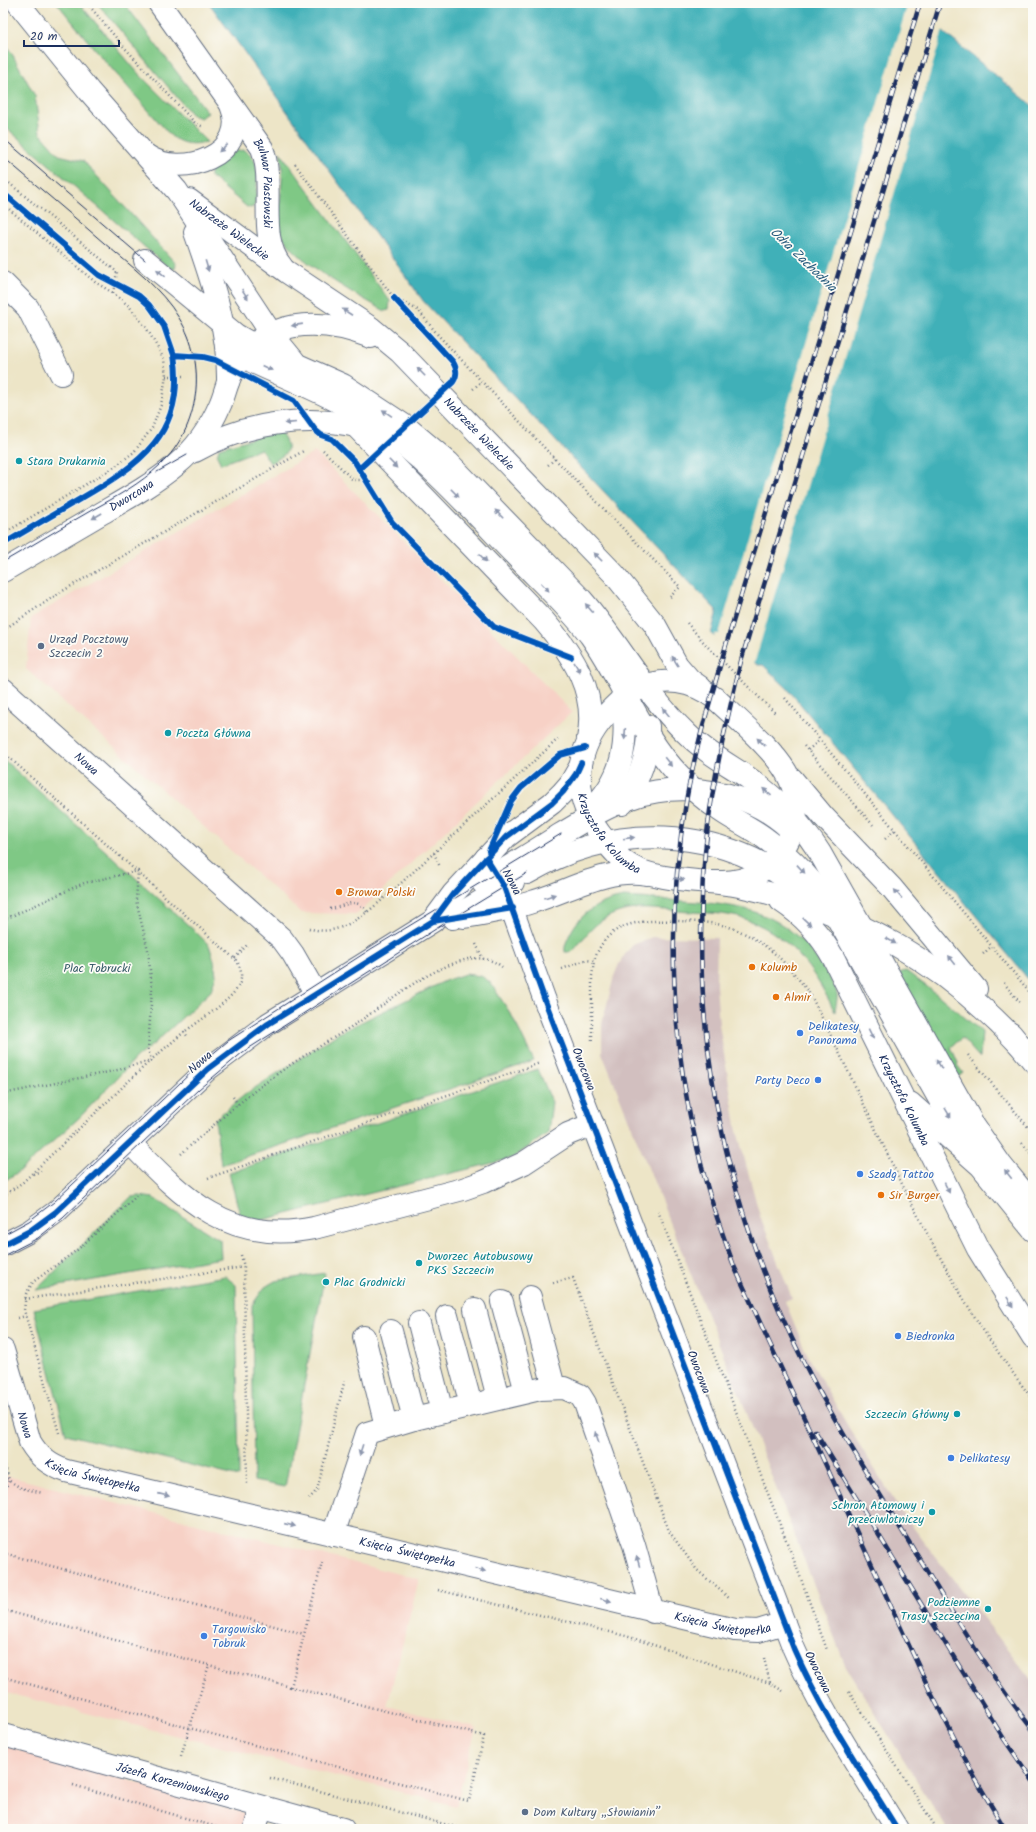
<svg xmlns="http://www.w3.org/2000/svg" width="1036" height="1832" font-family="Kalam,sans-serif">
  <rect width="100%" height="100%" fill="#fdfcf7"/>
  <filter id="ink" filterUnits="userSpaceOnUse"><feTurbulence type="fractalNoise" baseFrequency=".025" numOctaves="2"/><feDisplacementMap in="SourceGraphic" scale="8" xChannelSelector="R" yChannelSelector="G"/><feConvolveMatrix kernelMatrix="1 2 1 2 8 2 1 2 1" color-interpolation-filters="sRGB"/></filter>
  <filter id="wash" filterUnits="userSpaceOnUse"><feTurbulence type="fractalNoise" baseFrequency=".012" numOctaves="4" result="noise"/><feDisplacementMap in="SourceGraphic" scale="16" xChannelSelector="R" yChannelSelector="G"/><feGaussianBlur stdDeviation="0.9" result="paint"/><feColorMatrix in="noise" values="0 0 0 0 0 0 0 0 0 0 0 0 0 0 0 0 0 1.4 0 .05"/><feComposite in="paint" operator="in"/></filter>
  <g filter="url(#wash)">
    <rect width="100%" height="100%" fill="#ede5c7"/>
    <path fill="#f7d1c6" d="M315,452l257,260 -215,202 -56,-1 -275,-244 5,-51z
      M3,1475l416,104 -32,127 89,22 -20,78 -453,-114z
      M3,1745l246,69 -4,15h-242z"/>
    <path fill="#d2bfbf" d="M652,937l65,1 -1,47 3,39 18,107 23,85 32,82 -7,3 20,49 14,26 30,52 48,77 27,37 109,140v147h-86l-101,-162 -98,-251 -146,-363v-29l12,-48 5,-12 7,-11 7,-8z"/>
    <path fill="#7fc885" stroke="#4d7c72" d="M57,3h22l59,70 69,69c-14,3 -24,3 -36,-6l-75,-85z
      M97,3h27l84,110 -8,5 -8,-3z
      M3,42l8,10 24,44 5,37 19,22 25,6 3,4 89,99 -1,5 -6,-1 -166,-143z
      M243,150c20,7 13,33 13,50l-2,6 -3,2 -4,-1 -37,-31v-7l26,-18z
      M280,152l110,149 -1,9 -4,1c-25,-14 -105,-57 -106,-86 -1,-24 7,-48 1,-73z
      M279,431c14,19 10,22 -9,32l-9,-14 -40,15 -4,-8 2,-8z
      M3,759l194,174 12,12 5,15 2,15 -5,16 -55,51 -19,15 -57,60 -59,53 -18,12z
      M624,897c20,1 40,3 60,4 57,4 101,10 135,61 5,8 17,23 18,32 1,5 -2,13 -2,18 -22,-44 -47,-81 -97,-95 -20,-5 -41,-4 -61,-6 -24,-2 -49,-6 -71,7 -15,8 -23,22 -34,34h-7c-1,-6 2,-12 5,-18 10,-21 30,-33 54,-37z
      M906,971l32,24 44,37 -2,26 -18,-20 -11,9 7,16 -1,2 6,8 -8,6 -56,-106z
      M465,974l16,2 9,6 22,34 22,45 -313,104 -6,-46 32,-26 92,-60 108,-53z
      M538,1069l14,33 -4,31 -35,25 -255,63 -18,-6 -11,-42z
      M140,1196l13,2 67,42 1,18 -185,32 95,-93z
      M325,1273l-40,214 -31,-6 -2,-176 13,-18 10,-6z
      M225,1276l11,9 3,192 -173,-43 -32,-125z"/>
    <path fill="#40b0b8" stroke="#2e708b" d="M209,3h699l125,103v879l-246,-297 -24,-23h-5l-47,-31 6,-23 -293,-309z"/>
    <path fill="#ede5c7" d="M908,3h3l32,27 -189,634 2,2 -42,-28 1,-4h4z"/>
  </g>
  <g filter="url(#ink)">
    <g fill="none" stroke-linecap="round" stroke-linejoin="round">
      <defs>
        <g id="minor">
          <path d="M18,3l71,88 88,100 94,142 23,28"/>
          <path id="s1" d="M159,3l103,145c14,38 -6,89 20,119"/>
          <path d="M146,155c34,25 106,0 85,-50"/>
          <path id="s2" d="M189,200l98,72 84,56 29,24 214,222 41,51 22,40 13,15 10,7"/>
          <path d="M195,232c17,48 34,98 33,150"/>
          <path d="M145,260l91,75 21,12 86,38 62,41 44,37 132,136c38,43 64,95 105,134 18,18 40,30 61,44 30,21 54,46 73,76l154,273 27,39 32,39"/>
          <path d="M3,283l25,25 33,66"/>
          <path d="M253,362c41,19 83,35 121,61 53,36 96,85 140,131 25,26 54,52 76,81 32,45 51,101 90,141 12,13 26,25 41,35 14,10 31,17 45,28 28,20 50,45 69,75l110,195 25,41 17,23"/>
          <path d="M345,415l199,206c29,34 54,72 44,118"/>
          <path d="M195,451c49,-28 111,-37 166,-24"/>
          <path id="s3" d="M3,571c33,-19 66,-39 99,-58 26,-15 51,-29 74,-48 20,-16 34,-37 44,-60 5,-11 7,-24 13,-34 29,-54 87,-54 138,-34"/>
          <path id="s4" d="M3,689l279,250 11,15 23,40"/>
          <path d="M792,779l31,37 68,71 85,102"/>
          <path d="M622,804c17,-22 27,-50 26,-78"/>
          <path d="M587,813c37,-33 42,-70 35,-116"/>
          <path d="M486,858l18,29 40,111 250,651c28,64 67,121 103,180"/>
          <path d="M527,873c95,-55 205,-47 288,28"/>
          <path id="s5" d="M711,882c14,0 27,0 39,-5 40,-17 59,-67 36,-105 -14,-24 -49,-53 -70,-73 -23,-18 -53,-24 -79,-9 -13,6 -22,15 -32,26 -34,39 -33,85 0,124 7,10 15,20 26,26 29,17 79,13 113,21 110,24 199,75 276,158"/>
          <path d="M483,883c25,-16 50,-31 75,-47 53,-32 90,-55 155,-44 28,4 55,17 76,36"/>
          <path id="s6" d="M781,901c23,15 40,34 53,58l144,290 55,88"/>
          <path d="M464,917c24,-4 48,-8 71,-16 36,-11 73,-34 112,-27"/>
          <path d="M453,918l60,-36"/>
          <path d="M1011,1034l22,27"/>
          <path d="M910,1103l71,63 52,64"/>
          <path d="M130,1143c54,56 99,102 184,85l149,-39 20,-7 41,-19 44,-29 25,-10"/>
          <path d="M3,1245l27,-14 26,-19 152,-143 60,-45 165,-103 20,-27 53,-57 46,-34 11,-11 7,-8 11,-19"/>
          <path d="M530,1297l24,90"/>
          <path d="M502,1302l24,90"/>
          <path d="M475,1309l23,89"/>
          <path d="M447,1316l24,89"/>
          <path d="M419,1323l23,89"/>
          <path d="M391,1331l23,88"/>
          <path d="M364,1337l22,89"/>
          <path id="s7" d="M3,1350l27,92c9,15 19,23 36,29l669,159 23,1 26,-8"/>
          <path d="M333,1535l34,-102 47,-14 126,-30 24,-1 16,7 5,8 49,142 19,67"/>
          <path id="s8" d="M3,1735l340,94"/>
          <path d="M255,1829l6,-22"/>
        </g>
      </defs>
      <use href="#minor" stroke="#646f83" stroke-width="24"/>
      <path stroke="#646f83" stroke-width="2.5" stroke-dasharray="1 3" stroke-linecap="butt" d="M87,3l36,43 73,78 8,3
        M295,164l99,134 24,12 20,25 117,124 125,128 -12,12
        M3,178l114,94 -4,21 16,13 18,23 17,30 2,17 -5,29 -9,23 -18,24 -21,16 -110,66
        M3,204l92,78 18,11
        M166,376h20
        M473,389l9,-8
        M323,450l30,30h16
        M548,465l7,-6
        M687,623l19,22 70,69
        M3,630l58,-38 244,-142
        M3,658l4,3
        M785,698l248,298
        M804,746l69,79
        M808,750l12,-10
        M3,752l234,209c4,7 6,16 2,24 -6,14 -41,37 -55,47
        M885,839l10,-9
        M434,853l6,14
        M330,909c15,-2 26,-14 37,3
        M3,920l81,-37 54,-12 -2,29 12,50 4,39 -4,60 4,15
        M309,928c30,11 57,-15 79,-33l170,-156
        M476,944l7,15
        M983,954l9,-8
        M235,958l12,-13
        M562,969l24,-9 8,1c13,-41 47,-41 84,-40 33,1 53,2 81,21 21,13 37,33 51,52 49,95 90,195 144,288 23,41 50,80 79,118
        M1004,983l16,20
        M592,1040v-64l2,-15
        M968,1055l65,78
        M3,1094l115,-24 33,-10
        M233,1097l5,7
        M1022,1143l11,13
        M181,1154c28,-25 57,-51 88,-74 29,-22 61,-39 91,-59 33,-23 68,-52 108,-62 11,-2 25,0 34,8
        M33,1174l8,-3
        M208,1178l332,-115
        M3,1196l20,-14 128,-122 33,-28 4,5
        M658,1211l142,365 27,74
        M241,1255l3,12 3,219
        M553,1283l20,-5 96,253 28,39 33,29
        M25,1299l219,-32
        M18,1318l8,-2
        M59,1433l-35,-123 2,-16 7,-12 44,-32 64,-58
        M3,1458l6,22 -6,15
        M3,1477l18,11 22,5
        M309,1499l8,-9 28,-111
        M3,1553l301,81
        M438,1590l188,46 144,47
        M3,1610l288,77
        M764,1658l6,25 13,8
        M3,1677l186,51 280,73 15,-65 -193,-49 31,-125
        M849,1692l88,137
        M3,1704l6,2
        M181,1756l28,-91
        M270,1778l193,51
        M73,1785l150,44"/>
      <use href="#minor" stroke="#fff" stroke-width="22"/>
      <path stroke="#1b2f5e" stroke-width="1" d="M3,138l142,122
        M3,157c34,29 68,57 101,86 27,23 57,45 75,75 29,46 21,110 -19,147 -20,19 -44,32 -68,45 -30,17 -59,35 -89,52
        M157,472l30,-17
        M3,1235l26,-14 25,-19 144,-136 30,-25 143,-92 190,-115
        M3,1256l35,-18 25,-20 136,-129 44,-37 210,-134 74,-45"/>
      <defs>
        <path id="rail" d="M920,3l-194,642c-14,50 -30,100 -39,151 -20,115 -18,238 10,351 9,41 23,80 37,119l196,425 46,89 29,49
          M940,3l-199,658c-13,54 -26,109 -33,164 -23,184 12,371 95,536 28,55 61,107 93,160 44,71 85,143 137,209
          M815,1431l189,308 29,42"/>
      </defs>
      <use href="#rail" stroke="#1b2f5e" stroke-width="4.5"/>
      <use href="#rail" stroke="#fdfcf7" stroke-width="3" stroke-dasharray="9" stroke-linecap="butt"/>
      <defs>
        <path id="cycleway" d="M3,193l96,82 40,21 10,9 15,21 10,29 29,2 12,3 79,41 21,29 6,5 11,4 23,23 37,60 102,105 77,30
          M359,469l94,-87c5,-7 4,-13 0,-20l-59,-64
          M3,544c26,-15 51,-30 77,-45 59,-34 107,-66 94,-144
          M489,851l22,-50 10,-13 39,-33 25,-7
          M486,858l18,29 40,111 250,651c28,64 67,121 103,180
          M433,921l80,-13
          M3,1245l27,-14 26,-19 152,-143 60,-45 165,-103 20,-27 53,-57 46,-34 11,-11 13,-18 5,-11"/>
      </defs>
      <use href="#cycleway" stroke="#fdfcf7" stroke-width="8"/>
      <use href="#cycleway" stroke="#0057b8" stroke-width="6"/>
    </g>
    <defs><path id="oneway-solid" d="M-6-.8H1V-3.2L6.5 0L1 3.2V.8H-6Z"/></defs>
    <g fill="#8d97ae">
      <use href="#oneway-solid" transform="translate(223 148) rotate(137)"/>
      <use href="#oneway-solid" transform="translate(207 266) rotate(73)"/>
      <use href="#oneway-solid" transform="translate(161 273) rotate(-140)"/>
      <use href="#oneway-solid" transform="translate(245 294) rotate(57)"/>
      <use href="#oneway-solid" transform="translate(347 312) rotate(-147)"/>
      <use href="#oneway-solid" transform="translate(297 325) rotate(172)"/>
      <use href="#oneway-solid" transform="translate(267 368) rotate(24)"/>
      <use href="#oneway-solid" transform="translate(421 372) rotate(-134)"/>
      <use href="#oneway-solid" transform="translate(387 413) rotate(-146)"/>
      <use href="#oneway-solid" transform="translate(290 423) rotate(175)"/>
      <use href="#oneway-solid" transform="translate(393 464) rotate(46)"/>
      <use href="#oneway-solid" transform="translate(455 493) rotate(46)"/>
      <use href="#oneway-solid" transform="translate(499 514) rotate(-134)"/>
      <use href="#oneway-solid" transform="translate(97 516) rotate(150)"/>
      <use href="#oneway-solid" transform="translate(598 557) rotate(-134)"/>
      <use href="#oneway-solid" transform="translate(483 558) rotate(46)"/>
      <use href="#oneway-solid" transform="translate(545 587) rotate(46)"/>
      <use href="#oneway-solid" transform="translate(589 608) rotate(-130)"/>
      <use href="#oneway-solid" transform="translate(675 661) rotate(-121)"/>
      <use href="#oneway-solid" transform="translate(577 667) rotate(60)"/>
      <use href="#oneway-solid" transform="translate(666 712) rotate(-129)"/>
      <use href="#oneway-solid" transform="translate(625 734) rotate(94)"/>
      <use href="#oneway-solid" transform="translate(761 742) rotate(-135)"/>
      <use href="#oneway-solid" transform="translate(668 762) rotate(51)"/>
      <use href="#oneway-solid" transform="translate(767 792) rotate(-139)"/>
      <use href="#oneway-solid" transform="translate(629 838) rotate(-7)"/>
      <use href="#oneway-solid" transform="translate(801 869) rotate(47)"/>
      <use href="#oneway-solid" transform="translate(679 879) rotate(5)"/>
      <use href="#oneway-solid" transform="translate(898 894) rotate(-131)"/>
      <use href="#oneway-solid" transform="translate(550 896) rotate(-19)"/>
      <use href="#oneway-solid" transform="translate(807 922) rotate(44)"/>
      <use href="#oneway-solid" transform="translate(891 941) rotate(30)"/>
      <use href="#oneway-solid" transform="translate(952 960) rotate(-128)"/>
      <use href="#oneway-solid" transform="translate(871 1034) rotate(64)"/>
      <use href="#oneway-solid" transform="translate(939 1064) rotate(-119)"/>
      <use href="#oneway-solid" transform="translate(948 1113) rotate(59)"/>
      <use href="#oneway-solid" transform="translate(1008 1174) rotate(-128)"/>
      <use href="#oneway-solid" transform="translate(947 1188) rotate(64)"/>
      <use href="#oneway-solid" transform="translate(1010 1302) rotate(58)"/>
      <use href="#oneway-solid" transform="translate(597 1437) rotate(-109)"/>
      <use href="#oneway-solid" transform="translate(361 1450) rotate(108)"/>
      <use href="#oneway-solid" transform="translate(164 1495) rotate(13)"/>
      <use href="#oneway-solid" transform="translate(290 1525) rotate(13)"/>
      <use href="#oneway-solid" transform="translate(638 1561) rotate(-106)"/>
      <use href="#oneway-solid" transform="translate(480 1570) rotate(14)"/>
      <use href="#oneway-solid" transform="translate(606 1600) rotate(14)"/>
    </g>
  </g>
  <g fill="#0f9aa8" stroke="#fdfcf7" stroke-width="1.5">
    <circle cx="19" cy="461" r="4"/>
    <circle cx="168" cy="733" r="4"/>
    <circle cx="419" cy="1263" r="4"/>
    <circle cx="326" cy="1282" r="4"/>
    <circle cx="957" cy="1414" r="4"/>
    <circle cx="932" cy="1512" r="4"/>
    <circle cx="988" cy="1609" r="4"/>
  </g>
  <g fill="#5c6f8a" stroke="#fdfcf7" stroke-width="1.5">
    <circle cx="41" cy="646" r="4"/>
    <circle cx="525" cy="1812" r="4"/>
  </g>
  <g fill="#e8710a" stroke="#fdfcf7" stroke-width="1.5">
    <circle cx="339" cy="892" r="4"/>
    <circle cx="752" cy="967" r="4"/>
    <circle cx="776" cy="997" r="4"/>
    <circle cx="881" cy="1195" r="4"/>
  </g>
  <g fill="#3f7fe0" stroke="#fdfcf7" stroke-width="1.5">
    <circle cx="800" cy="1033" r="4"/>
    <circle cx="818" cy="1080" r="4"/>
    <circle cx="860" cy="1174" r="4"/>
    <circle cx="898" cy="1336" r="4"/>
    <circle cx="951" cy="1458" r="4"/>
    <circle cx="204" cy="1636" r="4"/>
  </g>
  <g text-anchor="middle" stroke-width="3.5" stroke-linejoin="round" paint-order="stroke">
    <g font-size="12" fill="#1b2f5e" stroke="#fdfcf7">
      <text dy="4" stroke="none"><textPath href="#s1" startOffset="213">Bulwar Piastowski</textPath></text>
      <text dy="4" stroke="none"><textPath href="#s2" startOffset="50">Nabrzeże Wieleckie</textPath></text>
      <text dy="4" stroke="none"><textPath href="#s2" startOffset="374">Nabrzeże Wieleckie</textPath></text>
      <text dy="4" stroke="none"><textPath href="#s3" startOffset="149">Dworcowa</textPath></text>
      <text dy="4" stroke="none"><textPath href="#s4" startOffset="112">Nowa</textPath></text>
      <text dy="4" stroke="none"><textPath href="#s5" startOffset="526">Krzysztofa Kolumba</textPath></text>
      <text transform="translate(512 882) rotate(62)" y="4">Nowa</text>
      <text transform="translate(200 1062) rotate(-41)" y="4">Nowa</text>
      <text transform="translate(584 1069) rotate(69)" y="4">Owocowa</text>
      <text dy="4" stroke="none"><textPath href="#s6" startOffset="237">Krzysztofa Kolumba</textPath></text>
      <text transform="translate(699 1372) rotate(69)" y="4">Owocowa</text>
      <text dy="4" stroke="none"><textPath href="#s7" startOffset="78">Nowa</textPath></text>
      <text dy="4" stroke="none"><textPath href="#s7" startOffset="170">Księcia Świętopełka</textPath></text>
      <text dy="4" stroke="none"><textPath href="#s7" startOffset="494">Księcia Świętopełka</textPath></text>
      <text dy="4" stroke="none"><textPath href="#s7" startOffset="818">Księcia Świętopełka</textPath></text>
      <text transform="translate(818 1672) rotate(64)" y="4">Owocowa</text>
      <text dy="4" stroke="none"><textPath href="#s8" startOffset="176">Józefa Korzeniowskiego</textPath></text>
    </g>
    <g font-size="12" fill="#0d838f" stroke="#fdfcf7" text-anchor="start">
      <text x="27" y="465">Stara Drukarnia</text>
      <text x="176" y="737">Poczta Główna</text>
      <text x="427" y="1260">Dworzec Autobusowy<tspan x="427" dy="14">PKS Szczecin</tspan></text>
      <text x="334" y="1286">Plac Grodnicki</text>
      <text x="949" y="1418" text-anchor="end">Szczecin Główny</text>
      <text x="924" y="1509" text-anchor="end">Schron Atomowy i<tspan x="924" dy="14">przeciwlotniczy</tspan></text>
      <text x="980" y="1606" text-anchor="end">Podziemne<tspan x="980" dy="14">Trasy Szczecina</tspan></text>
    </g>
    <g font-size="12" fill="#4e5e75" stroke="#fdfcf7" text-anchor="start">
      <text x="49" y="643">Urząd Pocztowy<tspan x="49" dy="14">Szczecin 2</tspan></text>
      <text x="533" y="1816">Dom Kultury „Słowianin”</text>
    </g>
    <g font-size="12" fill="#c56008" stroke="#fdfcf7" text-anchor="start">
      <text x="347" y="896">Browar Polski</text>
      <text x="760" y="971">Kolumb</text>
      <text x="784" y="1001">Almir</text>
      <text x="889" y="1199">Sir Burger</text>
    </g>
    <g font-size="12" fill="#395d6a" stroke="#fdfcf7">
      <text x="97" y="972">Plac Tobrucki</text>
    </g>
    <g font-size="12" fill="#366cbe" stroke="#fdfcf7" text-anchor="start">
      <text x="808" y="1030">Delikatesy<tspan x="808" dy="14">Panorama</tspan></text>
      <text x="810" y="1084" text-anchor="end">Party Deco</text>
      <text x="868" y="1178">Szadg Tattoo</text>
      <text x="906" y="1340">Biedronka</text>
      <text x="959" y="1462">Delikatesy</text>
      <text x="212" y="1633">Targowisko<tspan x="212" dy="14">Tobruk</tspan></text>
    </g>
    <g font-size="13" font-style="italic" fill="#285c7e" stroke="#fdfcf7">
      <text transform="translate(804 259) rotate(44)" y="5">Odra Zachodnia</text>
    </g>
  </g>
  <rect width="1036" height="1832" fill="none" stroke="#fdfcf7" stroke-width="16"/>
  <path d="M24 40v6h95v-6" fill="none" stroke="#1b2f5e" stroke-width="2"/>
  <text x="30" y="40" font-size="12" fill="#1b2f5e" stroke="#fdfcf7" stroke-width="3" paint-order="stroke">20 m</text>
</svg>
